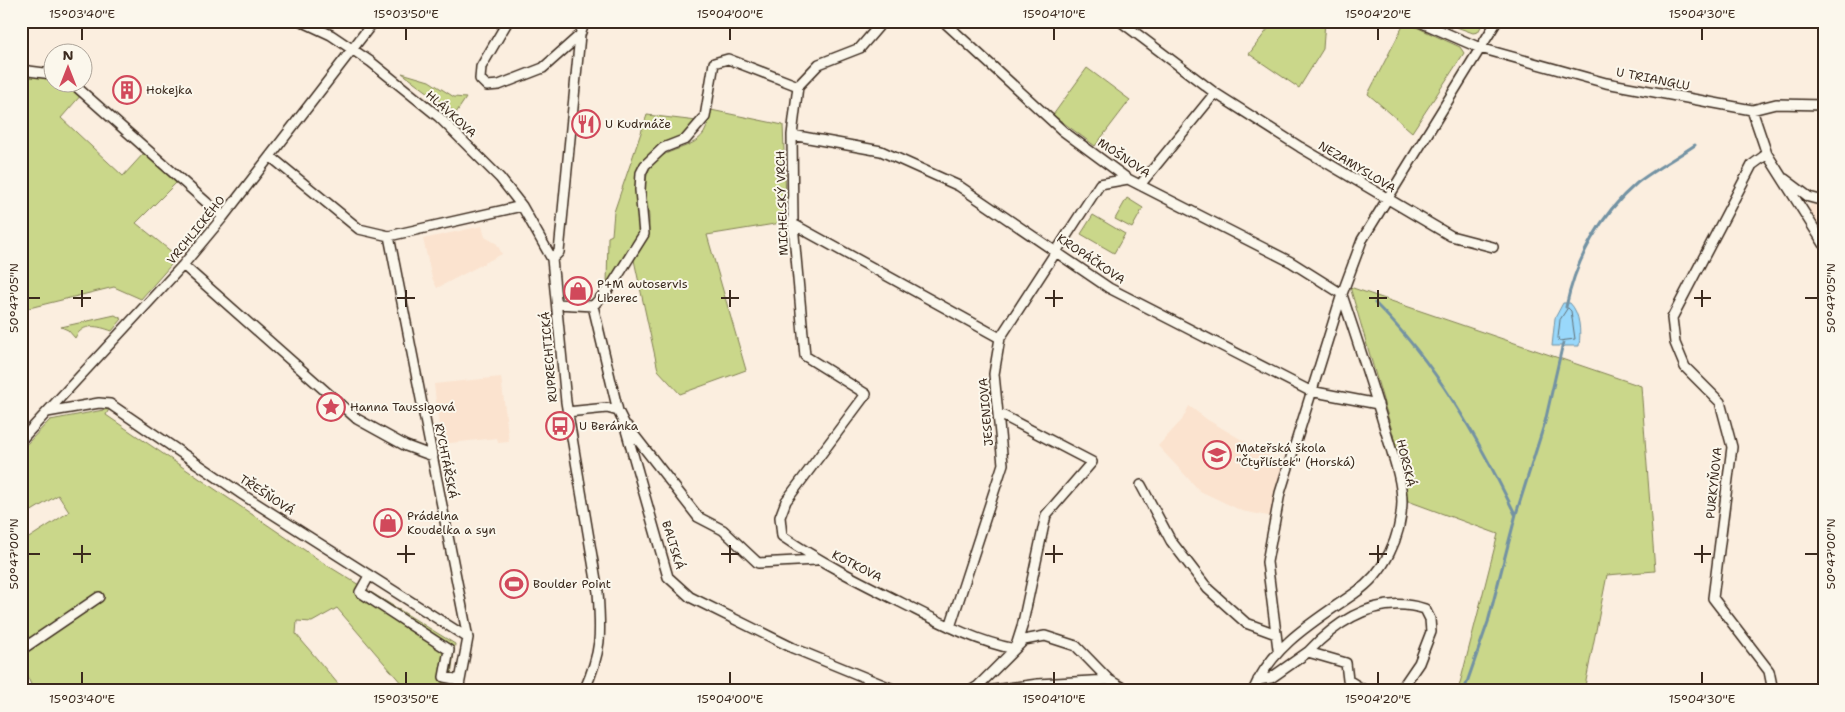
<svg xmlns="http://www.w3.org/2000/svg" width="1845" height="712" font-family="'Shantell Sans',sans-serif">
  <rect width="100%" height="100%" fill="#fbeedf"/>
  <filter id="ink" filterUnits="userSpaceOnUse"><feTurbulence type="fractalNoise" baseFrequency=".02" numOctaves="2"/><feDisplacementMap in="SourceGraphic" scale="10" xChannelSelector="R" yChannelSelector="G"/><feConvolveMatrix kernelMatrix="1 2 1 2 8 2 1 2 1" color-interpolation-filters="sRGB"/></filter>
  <g filter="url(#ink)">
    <path fill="#fbe3cf" d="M1811,204l13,3v29l-16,-25z
      M482,226l3,11 12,7 5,10 -65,34 -5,-10 -9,-39z
      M501,377l8,65 -11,1 -1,-5 -56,6 -7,-60z
      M1189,406l19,14 75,44 -10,53 -31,-6 -42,-20 -42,-45 24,-26z"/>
    <path fill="#cad78a" stroke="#828054" d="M1274,21h27l13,6v-6h11l-2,28 -24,39 -50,-34z
      M1440,21h44l-6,11 -5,1z
      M1405,22l55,25 4,6 -52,79 -44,-38z
      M1087,68l43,32 -35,46 -42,-31z
      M402,73l27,8 25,16 12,1 -10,15z
      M21,74l31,5v3l14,1 16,11 -21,24 62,58 21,-23 33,29 -41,41 42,34 -37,42 -27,-12 -93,23z
      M711,110l72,15 4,97 -80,13 39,135 -66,24 -22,-24 -24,-110c8,-13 16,-26 15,-43 -1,-16 -7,-29 -1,-45 10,-26 42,-19 56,-39 4,-7 5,-15 7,-23z
      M647,115l50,6 -7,10 -45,32 -4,63 -3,13 -31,46 1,-48 4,-2 2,-23z
      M1127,198l16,10 -11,20 -17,-9z
      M1093,215l32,19 -11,19 -33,-19z
      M1350,287l291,99 14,185 -48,4 -23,116h-126l40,-157 -90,-33 -15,-67z
      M115,315l7,4 -10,12c-14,-5 -29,-9 -37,7l-7,-8 -7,-3z
      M109,409l-3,6 219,149 130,80 -6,47h-41l-71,-83 -25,14 -15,-1 -1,13 48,57h-310l-13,-28v-120l48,-31 -11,-17 -33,20 -4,-6v-59l29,-30z"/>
    <path fill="#99d8fb" stroke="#7392a3" d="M1563,303h7c10,10 11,29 9,43h-27l3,-28z"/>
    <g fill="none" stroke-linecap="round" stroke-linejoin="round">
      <path stroke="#617076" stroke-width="1" d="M1568,308l3,3 4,28 -16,2 -1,-3 2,-18z"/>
      <path stroke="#7392a3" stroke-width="3" d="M1375,303c61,60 103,135 140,211
        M1566,307c10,-48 34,-92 71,-124 18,-14 39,-25 58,-38
        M1464,691l24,-69 28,-108 29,-92 18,-79"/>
      <defs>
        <path id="street" d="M301,21l30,14 40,27 68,55 61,61 22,28 30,53 14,143 32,190c3,42 4,59 -14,99
          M508,21l-27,46 -1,12 7,7 12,-1 44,-17 37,-33
          M880,21l-2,6 -18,21 -41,16 -21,22 -6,49 1,89 12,132 61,38 -80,107 -6,16 2,19c38,26 78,46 120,67 36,18 72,38 113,46
          M943,21l120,110 65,48 163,83 51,32
          M1120,21l95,72 85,54 151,89 42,11
          M1418,21l62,27 126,35 146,27 24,-6 48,1
          M21,70l31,4
          M71,82l152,135
          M1752,110l15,44 57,90
          M792,135l89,16 78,35 150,102 201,103 68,13
          M1767,154l-15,11 -80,153 3,25 10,24 35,35 12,45 -19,151 56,73 4,20
          M270,156l89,73 30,7 133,-30
          M1785,179l24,18 15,4
          M1140,185l75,-92
          M793,224l207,114
          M389,236l79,402 -10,53
          M552,259l7,-7 21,-217 5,-14
          M183,265l174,154 49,27 27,10
          M557,304l36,2 25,105
          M593,306l19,-21 32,-51 -4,-44 1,-17 4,-8 18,-17 23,-9 19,-22 9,-54 14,-4 70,27
          M47,412l52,-9 11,1 133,91 225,143
          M567,412l40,-4 11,3 6,12 44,154 22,20 103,51 105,43
          M998,413l94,49 -46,53 -24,112 -7,22
          M627,426l71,91 25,13 35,33 58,-3
          M21,440l162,-175 40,-48 151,-196
          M1141,485l30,56 37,48 38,34 30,11
          M369,576l-9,16 89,58 -5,27 16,3
          M950,627l53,-163 -9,-90 6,-36 100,-154 28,-5
          M1278,649l-11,-87 13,-69 62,-199 20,-54 135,-219
          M21,650l78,-53
          M1308,652c31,-33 70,-58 117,-43l5,10 1,13 -12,31 -15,22 -11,6
          M1258,680l13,-2 37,-26 38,11 2,17 18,11
          M970,691l8,-5 46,-46 21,-4 31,10 33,34
          M986,691l52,-7 71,-4 19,11
          M1253,691c20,-47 62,-70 102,-98 30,-20 46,-56 47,-91 0,-21 -8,-43 -14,-63 -14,-49 -30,-96 -46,-144"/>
      </defs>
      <use href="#street" stroke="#3b2a1e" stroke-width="12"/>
      <use href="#street" stroke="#fbf7ec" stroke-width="9"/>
    </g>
  </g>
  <path fill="none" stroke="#3b2a1e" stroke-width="2" d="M82,28v12M406,28v12M730,28v12M1054,28v12M1378,28v12M1702,28v12M82,290v17M406,290v17M730,290v17M1054,290v17M1378,290v17M1702,290v17M28,298h12M73,298h18M397,298h18M721,298h18M1045,298h18M1369,298h18M1694,298h17M1805,298h13M82,545v18M406,545v18M730,545v18M1054,545v18M1378,545v18M1702,545v18M28,554h12M73,554h18M397,554h18M721,554h18M1045,554h18M1369,554h18M1694,554h17M1805,554h13M82,672v12M406,672v12M730,672v12M1054,672v12M1378,672v12M1702,672v12"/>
  <defs>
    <symbol id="building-ring" viewBox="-11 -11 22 22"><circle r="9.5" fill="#fbf7ec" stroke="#d1495b" stroke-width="1.5"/><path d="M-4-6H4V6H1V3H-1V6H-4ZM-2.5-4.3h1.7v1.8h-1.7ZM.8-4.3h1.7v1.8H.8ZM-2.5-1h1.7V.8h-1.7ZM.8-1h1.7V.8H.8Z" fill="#d1495b"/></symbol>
    <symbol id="restaurant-ring" viewBox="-11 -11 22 22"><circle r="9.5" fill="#fbf7ec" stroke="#d1495b" stroke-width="1.5"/><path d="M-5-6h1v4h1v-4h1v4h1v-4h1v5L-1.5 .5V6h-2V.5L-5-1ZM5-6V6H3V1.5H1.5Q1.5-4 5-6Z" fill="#d1495b"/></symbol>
    <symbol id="shop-ring" viewBox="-11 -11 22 22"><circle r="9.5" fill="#fbf7ec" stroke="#d1495b" stroke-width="1.5"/><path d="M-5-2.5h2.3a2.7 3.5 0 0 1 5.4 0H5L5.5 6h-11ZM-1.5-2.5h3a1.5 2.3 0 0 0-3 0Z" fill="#d1495b"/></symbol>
    <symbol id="sight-ring" viewBox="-11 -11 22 22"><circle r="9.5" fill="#fbf7ec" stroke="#d1495b" stroke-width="1.5"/><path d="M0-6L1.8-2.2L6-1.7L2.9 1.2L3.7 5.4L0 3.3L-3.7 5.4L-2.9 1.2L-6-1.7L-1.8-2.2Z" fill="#d1495b"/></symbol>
    <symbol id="bus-ring" viewBox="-11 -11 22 22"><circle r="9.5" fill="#fbf7ec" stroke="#d1495b" stroke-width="1.5"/><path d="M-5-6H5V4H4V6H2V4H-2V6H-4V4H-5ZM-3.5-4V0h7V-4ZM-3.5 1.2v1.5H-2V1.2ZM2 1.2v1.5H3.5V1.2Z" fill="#d1495b"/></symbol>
    <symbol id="school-ring" viewBox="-11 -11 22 22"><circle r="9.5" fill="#fbf7ec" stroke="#d1495b" stroke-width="1.5"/><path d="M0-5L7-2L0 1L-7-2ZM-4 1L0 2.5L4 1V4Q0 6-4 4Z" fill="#d1495b"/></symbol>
    <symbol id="stadium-ring" viewBox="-11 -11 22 22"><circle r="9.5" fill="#fbf7ec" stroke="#d1495b" stroke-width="1.5"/><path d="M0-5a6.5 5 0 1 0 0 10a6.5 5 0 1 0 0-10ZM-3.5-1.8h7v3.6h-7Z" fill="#d1495b"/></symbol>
  </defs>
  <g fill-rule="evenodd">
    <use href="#building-ring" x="111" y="74" width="32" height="32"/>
    <use href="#restaurant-ring" x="570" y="108" width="32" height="32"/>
    <use href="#shop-ring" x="562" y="275" width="32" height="32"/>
    <use href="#sight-ring" x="315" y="391" width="32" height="32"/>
    <use href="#bus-ring" x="544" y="410" width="32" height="32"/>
    <use href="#school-ring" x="1201" y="439" width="32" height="32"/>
    <use href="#shop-ring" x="372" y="507" width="32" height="32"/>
    <use href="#stadium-ring" x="498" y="568" width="32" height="32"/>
  </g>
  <g text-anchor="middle" stroke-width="4" stroke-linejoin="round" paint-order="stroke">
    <g font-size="12" fill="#3b2a1e" stroke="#fbf7ec">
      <text transform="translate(1653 79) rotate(11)" y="4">U TRIANGLU</text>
      <text transform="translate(451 114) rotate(42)" y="4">HLÁVKOVA</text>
      <text transform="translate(1124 158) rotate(34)" y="4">MOŠNOVA</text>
      <text transform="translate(1357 167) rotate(31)" y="4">NEZAMYSLOVA</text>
      <text transform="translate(782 203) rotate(-92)" y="4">MICHELSKÝ VRCH</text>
      <text transform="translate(196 230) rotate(-51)" y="4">VRCHLICKÉHO</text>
      <text transform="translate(1091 259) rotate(34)" y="4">KROPÁČKOVA</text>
      <text transform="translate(549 357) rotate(-95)" y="4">RUPRECHTICKÁ</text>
      <text transform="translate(986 412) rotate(-95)" y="4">JESENIOVA</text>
      <text transform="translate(446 461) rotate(79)" y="4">RYCHTÁŘSKÁ</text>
      <text transform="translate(1406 463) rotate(77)" y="4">HORSKÁ</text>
      <text transform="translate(1714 483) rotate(-84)" y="4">PURKYŇOVA</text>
      <text transform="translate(267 495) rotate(33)" y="4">TŘEŠŇOVÁ</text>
      <text transform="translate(673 545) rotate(73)" y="4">BALTSKÁ</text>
      <text transform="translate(857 566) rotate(27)" y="4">KOTKOVA</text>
    </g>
    <g font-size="12" fill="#3b2a1e" stroke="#fbf7ec" text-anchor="start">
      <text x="146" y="94">Hokejka</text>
      <text x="605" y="128">U Kudrnáče</text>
      <text x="597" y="288">P+M autoservis<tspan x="597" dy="14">Liberec</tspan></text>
      <text x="350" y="411">Hanna Taussigová</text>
      <text x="579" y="430">U Beránka</text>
      <text x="1236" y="452">Mateřská škola<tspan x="1236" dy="14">"Čtyřlístek" (Horská)</tspan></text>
      <text x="407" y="520">Prádelna<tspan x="407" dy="14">Koudelka a syn</tspan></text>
      <text x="533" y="588">Boulder Point</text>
    </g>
  </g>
  <rect width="1845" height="712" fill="none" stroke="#fbf7ec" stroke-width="55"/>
  <g transform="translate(68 68)"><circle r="24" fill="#fbf7ec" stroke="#aea59a"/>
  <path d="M0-4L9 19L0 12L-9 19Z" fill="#d1495b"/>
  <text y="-8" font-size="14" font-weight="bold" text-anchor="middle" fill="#3b2a1e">N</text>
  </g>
  <rect x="28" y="28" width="1790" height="656" fill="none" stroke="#3b2a1e" stroke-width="2"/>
  <g font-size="12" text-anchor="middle" fill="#3b2a1e">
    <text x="82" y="18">15°03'40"E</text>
    <text x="406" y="18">15°03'50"E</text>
    <text x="730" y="18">15°04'00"E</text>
    <text x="1054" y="18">15°04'10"E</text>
    <text x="1378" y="18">15°04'20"E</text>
    <text x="1702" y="18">15°04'30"E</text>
    <text transform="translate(14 298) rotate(-90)" y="4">50°47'05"N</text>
    <text transform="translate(1831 298) rotate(-90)" y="4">50°47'05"N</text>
    <text transform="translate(14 554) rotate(-90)" y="4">50°47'00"N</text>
    <text transform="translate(1831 554) rotate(-90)" y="4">50°47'00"N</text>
    <text x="82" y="703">15°03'40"E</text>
    <text x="406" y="703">15°03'50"E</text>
    <text x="730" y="703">15°04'00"E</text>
    <text x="1054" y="703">15°04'10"E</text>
    <text x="1378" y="703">15°04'20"E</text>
    <text x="1702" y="703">15°04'30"E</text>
  </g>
</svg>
